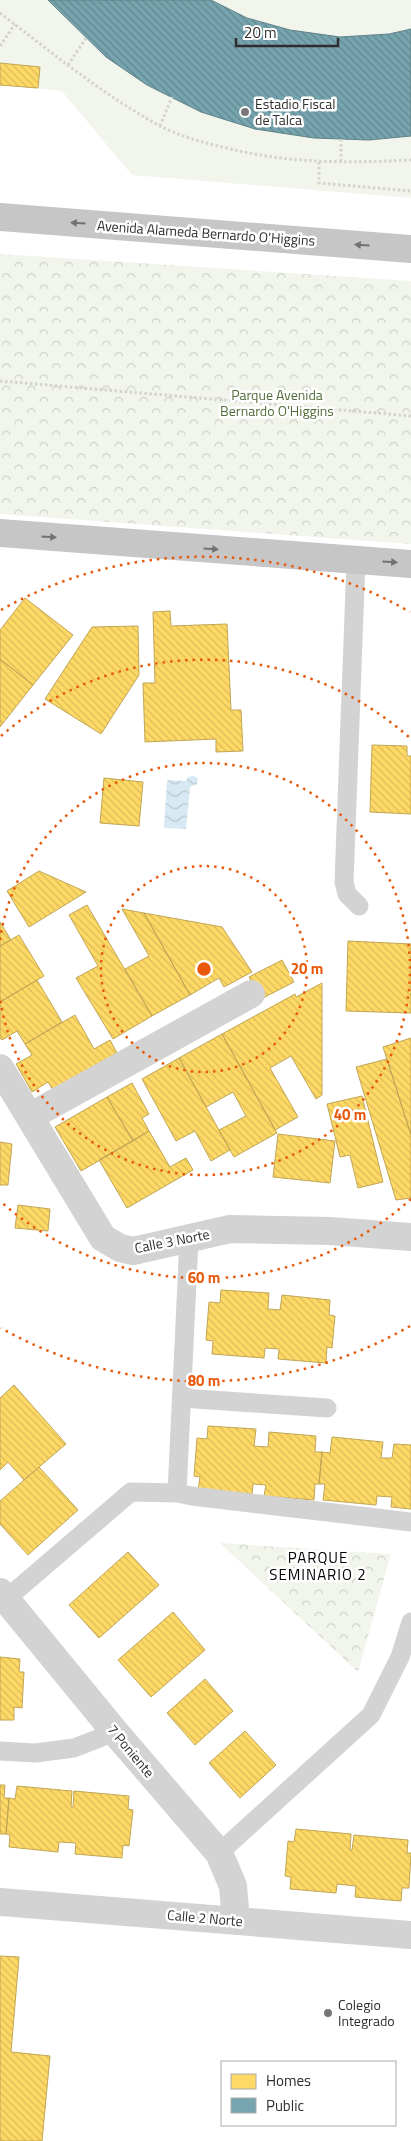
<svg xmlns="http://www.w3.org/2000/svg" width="411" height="2141" font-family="'Titillium Web',sans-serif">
  <defs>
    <pattern id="forest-crowns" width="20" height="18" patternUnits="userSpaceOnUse" patternTransform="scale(1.25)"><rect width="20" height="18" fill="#f1f5eb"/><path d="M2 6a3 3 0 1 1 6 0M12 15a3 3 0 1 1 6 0" fill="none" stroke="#cfd2ca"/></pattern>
    <pattern id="water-waves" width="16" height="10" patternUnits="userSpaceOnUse" patternTransform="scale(1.25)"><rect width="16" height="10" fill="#d7e9f2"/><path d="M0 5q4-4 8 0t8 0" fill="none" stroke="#b9c8d0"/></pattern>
    <pattern id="homes-back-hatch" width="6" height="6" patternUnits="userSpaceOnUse" patternTransform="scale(1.25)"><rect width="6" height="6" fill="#ffd966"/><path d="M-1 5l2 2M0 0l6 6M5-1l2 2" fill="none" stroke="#dbbb59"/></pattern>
    <pattern id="public-back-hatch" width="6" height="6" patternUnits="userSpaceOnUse" patternTransform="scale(1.25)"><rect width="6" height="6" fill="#76a5af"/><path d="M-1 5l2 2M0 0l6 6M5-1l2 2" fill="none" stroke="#61878f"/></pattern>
  </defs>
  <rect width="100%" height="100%" fill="#fff"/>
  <path fill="url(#forest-crowns)" d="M0,254l411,27v263l-411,-30z
    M220,1543l171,11 -33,118z"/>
  <path fill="#f1f5eb" d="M0,0h411v198l-279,-23 -70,-84 -62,-6z"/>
  <path fill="url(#water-waves)" d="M193,776l5,2 -1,6 -7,3 -4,42 -22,-1 3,-48 19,1 2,-4z"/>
  <path fill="url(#homes-back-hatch)" stroke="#c0a655" d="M0,63l40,4 -2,21 -38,-3z
    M25,598l48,37 -40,50 -33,-26v-29z
    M170,611l1,15 56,-2 4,86h10l2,41 -27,1v-13l-71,3 -2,-59h12l-2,-71z
    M138,626l1,49 -38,59 -56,-35 47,-72z
    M0,659l33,26 -33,42z
    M372,745l35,1v10h4v58l-41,-2z
    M104,778l39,4 -4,44 -39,-3z
    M39,871l47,21 -57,35 -22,-36z
    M87,905l65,111 -39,23 -37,-61 22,-12 -29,-51z
    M122,909l22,4 46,82 -38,21 -27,-47 24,-13z
    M144,913l78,14 30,45 -28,15 -5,-9 -29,17z
    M0,922l11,18 -11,6z
    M19,935l25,41 -44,26v-56z
    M348,941l63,3v69l-65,-2z
    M282,960l12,22 -33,17 -12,-22z
    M37,980l25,42 -37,22 -8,-13 -15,9 -2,-2v-36z
    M322,983v112l-6,4 -25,-43 -21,12 28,49 -23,13 -53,-96 73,-40 1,3z
    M75,1015l19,34 16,-9 7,13 -64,37 -5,-8 -16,10 -16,-28 16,-9 -7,-11z
    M222,1034l55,99 -43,24 -15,-27 27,-14 -13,-24 -27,15 -27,-49z
    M411,1038v97l-28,-88z
    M179,1058l51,92 -19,11 -16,-30 -19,10 -34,-62z
    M387,1059l24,76v63l-15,2 -40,-133z
    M132,1083l17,31 -7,4 7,13 -16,10 -26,-44z
    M362,1096l21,86 -25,6 -8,-33 -10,2 -13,-53z
    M107,1097l26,44 -52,30 -26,-44z
    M149,1131l21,36 16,-9 7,12 -66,38 -28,-48z
    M278,1134l57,7 -5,42 -57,-6z
    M0,1142l12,2 -4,41h-8z
    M18,1205l32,4 -2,22 -33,-3z
    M221,1290l48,3 -1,16 12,1 2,-15 48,5 -1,15 6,1 -3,32 -5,-1 -1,16 -48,-4 1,-10 -14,-1 -1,10 -52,-4 1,-13 -7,-1 3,-38 11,1z
    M14,1385l52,59 -42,36 -16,-18 -8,8v-72z
    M208,1426l48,3 -2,17 14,1 1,-15 47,4 -1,16h7l-3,32h-4l-1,16 -50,-4 2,-11 -13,-1 -1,10 -54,-4 2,-13 -6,-1 3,-38 10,1z
    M332,1437l51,5 -2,16h11l2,-14 17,1v64l-20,-2 1,-10 -15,-1 -1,9 -53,-5 2,-16h-6l3,-32 8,1z
    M39,1467l39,43 -50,45 -28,-31v-23z
    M128,1552l31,33 -60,53 -30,-33z
    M173,1612l32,38 -54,47 -33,-37z
    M0,1657l20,2 -1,13h5l-2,36 -8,-1v13h-14z
    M205,1679l28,32 -38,34 -28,-32z
    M245,1731l31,34 -36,33 -31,-35z
    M0,1785h5l-1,13h5l-3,36h-6z
    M17,1786l55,5 -1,16h2l1,-16 55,5 -1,13 5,1 -4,36 -6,-1 -1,13 -47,-4 1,-11 -17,-1 -1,10 -49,-5 1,-12 -4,-1 3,-36 6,1z
    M296,1829l55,5 -1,16h2l2,-15 54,5 -1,13h4l-2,35h-7l-1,13 -46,-4 1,-11 -19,-2 -1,9 -46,-4 1,-12 -6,-1 3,-35 6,1z
    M0,1956l19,1 -8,95 39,4 -8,85h-42z"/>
  <path fill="url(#public-back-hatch)" stroke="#608188" d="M48,0h163l36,18 43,12 50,7 49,-3 22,-5v107l-42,4 -55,-2 -59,-9 -54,-17 -54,-27 -41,-28z"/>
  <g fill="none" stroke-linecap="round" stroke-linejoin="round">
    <path stroke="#d3d3d3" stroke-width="3" stroke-dasharray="2.5 2.5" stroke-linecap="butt" d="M0,13c51,39 101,80 158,112 19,10 43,17 64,22 68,17 121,16 189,13
      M0,46l15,-22
      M68,65l18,-27
      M160,126l12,-29
      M341,139v24
      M319,162v21l92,8
      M0,381l411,35"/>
    <path stroke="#d3d3d3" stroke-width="19" d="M356,560l-12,322 3,12 12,12
      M182,1398l145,10
      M177,1493l12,-254
      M6,1599l125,-107 46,1 15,3 219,26
      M0,1751l35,2 39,-5 41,-16
      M219,1853l152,-138 29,-58 11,-35"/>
    <path stroke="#d3d3d3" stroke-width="28" d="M0,1068l103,170 17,10 13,3 97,-22 100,2 81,6
      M31,1116l220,-122
      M0,1592l115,140 104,121 14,33 3,35
      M0,1902l411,33"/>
    <path stroke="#c6c6c6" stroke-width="28" d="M0,217l411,32
      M0,533l411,31"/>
  </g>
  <defs><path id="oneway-solid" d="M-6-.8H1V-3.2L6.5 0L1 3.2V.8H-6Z" transform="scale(1.25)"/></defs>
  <g fill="#727272">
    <use href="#oneway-solid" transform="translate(78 223) rotate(-176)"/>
    <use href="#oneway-solid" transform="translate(362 245) rotate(-176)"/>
    <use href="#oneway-solid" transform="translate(49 537) rotate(4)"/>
    <use href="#oneway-solid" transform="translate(211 549) rotate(4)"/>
    <use href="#oneway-solid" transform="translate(390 562) rotate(4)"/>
  </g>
  <g fill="none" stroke="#e8590c" stroke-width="2.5" stroke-dasharray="2.5 5">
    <circle cx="204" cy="969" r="103"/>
    <path d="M0 940A206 206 0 1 1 0 998"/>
    <path d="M411 1199A309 309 0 0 1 1 1202M1 736A309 309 0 0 1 411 739"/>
    <path d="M410 1326A412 412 0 0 1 1 1328M1 610A412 412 0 0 1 410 612"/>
  </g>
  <g fill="#777" stroke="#fff" stroke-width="2">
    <circle cx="245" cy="112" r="5"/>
    <circle cx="328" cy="2013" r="5"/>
  </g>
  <g text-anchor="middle" stroke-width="5" stroke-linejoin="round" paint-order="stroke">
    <g font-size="14" fill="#2e2e2e" stroke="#fff" text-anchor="start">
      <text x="255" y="109">Estadio Fiscal<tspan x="255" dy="16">de Talca</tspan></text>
      <text x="338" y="2010">Colegio<tspan x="338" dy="16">Integrado</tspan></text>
    </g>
    <g font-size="14" fill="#2e2e2e" stroke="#fff">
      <text transform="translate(206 233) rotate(4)" y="5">Avenida Alameda Bernardo O'Higgins</text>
      <text transform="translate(172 1241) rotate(-11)" y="5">Calle 3 Norte</text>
      <text transform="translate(131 1751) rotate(50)" y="5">7 Poniente</text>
      <text transform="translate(205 1918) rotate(5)" y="5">Calle 2 Norte</text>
    </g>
    <g font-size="14" fill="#536c39" stroke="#fff">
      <text x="277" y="400">Parque Avenida<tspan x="277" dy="16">Bernardo O'Higgins</tspan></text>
    </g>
    <g font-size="15" letter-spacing="1" fill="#000" stroke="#fff">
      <text x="318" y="1563">PARQUE<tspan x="318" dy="17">SEMINARIO 2</tspan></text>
    </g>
  </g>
  <circle cx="204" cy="969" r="8" fill="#e8590c" stroke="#fff" stroke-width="2.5"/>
  <g font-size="15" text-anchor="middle" font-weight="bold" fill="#e8590c" stroke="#fff" stroke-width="5" stroke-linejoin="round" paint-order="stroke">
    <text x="307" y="974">20 m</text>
    <text x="350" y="1120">40 m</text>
    <text x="204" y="1283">60 m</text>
    <text x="204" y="1386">80 m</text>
  </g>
  <rect x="221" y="2061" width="175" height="65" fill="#ffffff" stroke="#ababab"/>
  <rect x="231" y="2074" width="25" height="15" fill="#ffd966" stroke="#ababab"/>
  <text x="266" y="2086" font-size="15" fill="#2e2e2e">Homes</text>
  <rect x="231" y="2098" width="25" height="15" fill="#76a5af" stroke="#ababab"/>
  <text x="266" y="2111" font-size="15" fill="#2e2e2e">Public</text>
  <path d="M236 38v8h102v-8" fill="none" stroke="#2e2e2e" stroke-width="2.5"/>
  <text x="244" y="38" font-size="15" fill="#2e2e2e" stroke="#ffffff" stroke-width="4" paint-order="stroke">20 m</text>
</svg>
